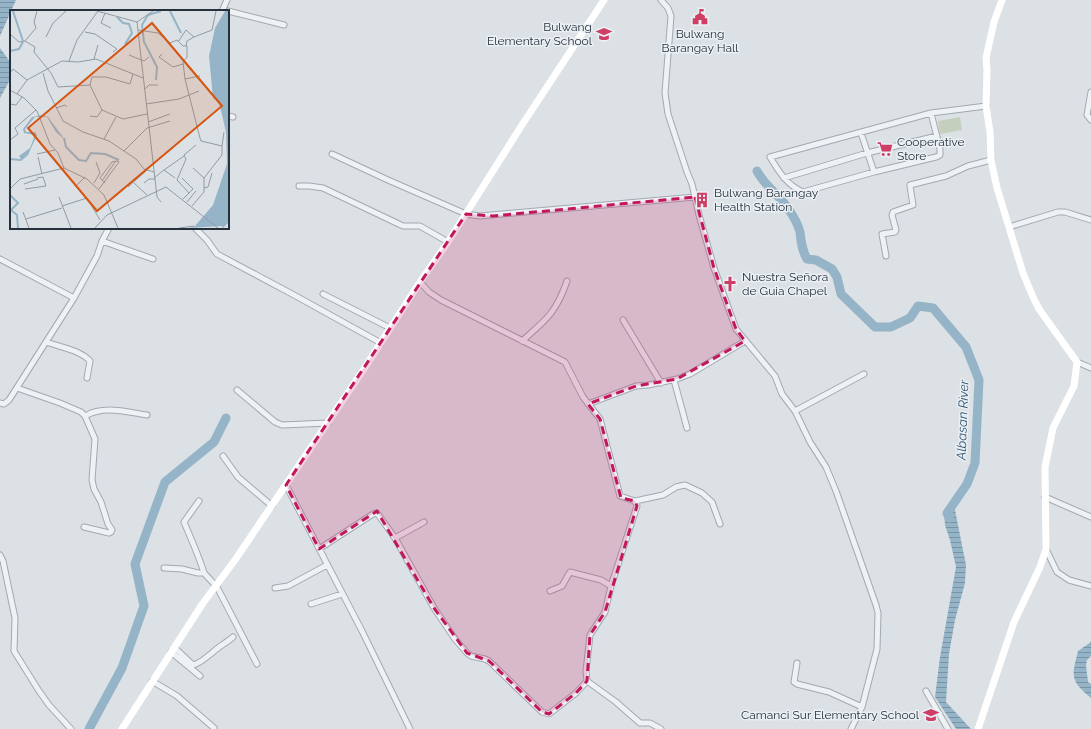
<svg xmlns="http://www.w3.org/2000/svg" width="1091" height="729" font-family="Raleway,sans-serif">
  <defs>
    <pattern id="water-rules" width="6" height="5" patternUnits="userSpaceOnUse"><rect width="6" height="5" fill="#96b4c7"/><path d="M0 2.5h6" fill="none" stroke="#7a93a3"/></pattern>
  </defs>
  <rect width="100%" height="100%" fill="#dce1e6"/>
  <path fill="#c4d0bd" d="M960,117l2,13 -22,4 -2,-13z"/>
  <path fill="url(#water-rules)" d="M0,0h16l-16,36z
    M0,48l11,15 -1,17 -10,18z
    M954,505l12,60 -1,18 -10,37 -6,34 -3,48 25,27h-15l-21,-32 5,-40 16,-90 -6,-27 -5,-15 -1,-13z
    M1091,642v14l-4,4 -1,5 2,17 3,2v14c-22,-18 -19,-22 -13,-47z"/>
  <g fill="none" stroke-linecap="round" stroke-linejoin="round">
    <path stroke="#96b4c7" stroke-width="9" d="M757,171c7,14 21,23 30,36 5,7 11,17 13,25 1,10 2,18 7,27l9,1 16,9 5,8 4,17 34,33h16l19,-9 8,-12 15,2 33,39 13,33 -4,83 -8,21 -20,29 2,5
      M89,729l33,-61 22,-62 -9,-42 30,-82 49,-40 12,-24"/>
    <defs>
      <path id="street" d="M661,0l7,8 3,8 -6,77 3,21 19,58 5,12 7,31 15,53 22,61 39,47 7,18 13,17 15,31 16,25 10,24 40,114 2,8 -1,36 -15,58 -11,22
        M222,11l5,-11
        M228,11l56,14
        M1091,92l-4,23 4,5
        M931,113l9,36v6l-4,2 -62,15 -71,20c-16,-7 -24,-20 -33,-35l161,-44 55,-7
        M228,116l5,1
        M861,133l13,39
        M332,154l56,26 78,34 14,2 215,-19
        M784,178l83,-25 70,-17
        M299,186h10l14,2 80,38h17l28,16
        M1009,227l49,-15h7l26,8
        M195,228l12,12 10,14 77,41 87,48
        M102,241l51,18
        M886,256l-4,-22 13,-2 1,-2 -4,-15 1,-3 20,-7 -3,-19v-1l36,-9 22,-10 23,-6
        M0,259l74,39
        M420,282l9,10 12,8 124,62 18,35 17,22 20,77 15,5 2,5 -26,80 -6,26 -15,23 -4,36 1,10 29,21 24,21h10l11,6
        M323,294l67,34
        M623,320l38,63
        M522,341c24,-21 34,-28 45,-60
        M46,342c14,5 34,8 44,19l-3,17
        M1077,362l14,6
        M674,380l13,48
        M17,388l43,15 21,9 4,4 10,23 -3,41 2,9 7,13 7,22 4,6 -1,2 -2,1 -25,-6
        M237,390l38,32 7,3 46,-2
        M0,403l4,1 5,-4 65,-102 23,-42 5,-15 7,-13
        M588,404l48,-18 12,-1 29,-6 13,-5 55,-33
        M795,411l69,-37
        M85,416c19,-11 41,-4 62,-1
        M223,456l15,21 34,29
        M286,485l76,146 48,98
        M1045,497l46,20
        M199,501l-15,21c7,17 15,34 20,51
        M635,501l28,-6 13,-8 9,-2 17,8 10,9 8,22
        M395,538l29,-16
        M319,549l54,-35 4,-1 18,25 39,70 21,31 12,14 4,3 14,3 4,2 53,51 7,2 27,-21 11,-12
        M1046,549l11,23 12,8 22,6
        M0,555l3,6 12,57 -1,33 25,40 10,14 22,24
        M164,568l18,1 16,4h6l13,14 40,77
        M275,588l13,-2 39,-21
        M550,591l12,-5 8,-14 31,8 10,6
        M311,604l31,-10
        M175,648l18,17c8,-2 12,-7 19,-12 6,-6 14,-10 21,-16
        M171,652l29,24
        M797,663l-3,19 3,2 32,8 33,15
        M152,681l25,15 37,32
        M926,691l22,38"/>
    </defs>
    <use href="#street" stroke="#a2a9b0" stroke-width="7"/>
    <use href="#street" stroke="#eff2f5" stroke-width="5"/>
    <path stroke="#fff" stroke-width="7" d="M122,729l81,-126 32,-43 129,-191 56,-87 28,-40 74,-117 82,-125
      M978,729l36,-107 26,-55 6,-18 -1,-82 8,-39 21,-42 3,-24 -38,-53 -6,-12 -10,-24 -26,-85 -6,-28 -1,-28 -4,-26 1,-36 -1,-12 8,-36 8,-22"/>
  </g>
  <path fill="#c2185b" fill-opacity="0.2" stroke="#c2185b" stroke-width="3" stroke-dasharray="8 5" stroke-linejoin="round" d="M695,197l19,71 22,61 9,12 -68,38 -41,7 -48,18 12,15 21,79 14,3 2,5 -32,106 -15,23 -3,46 -11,12 -27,21 -7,-2 -53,-51 -22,-8 -33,-45 -57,-97 -58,38 -33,-64 180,-271 27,2z"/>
  <defs>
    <symbol id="civic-bare" viewBox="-9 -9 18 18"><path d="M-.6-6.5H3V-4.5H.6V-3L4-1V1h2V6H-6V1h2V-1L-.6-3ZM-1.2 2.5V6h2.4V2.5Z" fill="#ce3e65" stroke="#ebf0f4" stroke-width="2.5" paint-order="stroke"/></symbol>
    <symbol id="school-bare" viewBox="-9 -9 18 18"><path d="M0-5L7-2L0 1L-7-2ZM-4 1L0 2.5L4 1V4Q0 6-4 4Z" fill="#ce3e65" stroke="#ebf0f4" stroke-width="2.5" paint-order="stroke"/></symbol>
    <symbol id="supermarket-bare" viewBox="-9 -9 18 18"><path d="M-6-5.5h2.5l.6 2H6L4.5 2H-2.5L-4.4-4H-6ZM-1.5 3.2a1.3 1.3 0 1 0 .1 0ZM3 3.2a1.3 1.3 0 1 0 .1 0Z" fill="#ce3e65" stroke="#ebf0f4" stroke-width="2.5" paint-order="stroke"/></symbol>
    <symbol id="building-bare" viewBox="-9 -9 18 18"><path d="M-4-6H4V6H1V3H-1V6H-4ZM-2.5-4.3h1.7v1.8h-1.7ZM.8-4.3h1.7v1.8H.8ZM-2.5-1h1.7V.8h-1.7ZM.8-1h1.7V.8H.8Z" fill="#ce3e65" stroke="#ebf0f4" stroke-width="2.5" paint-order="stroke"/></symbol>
    <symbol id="church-bare" viewBox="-9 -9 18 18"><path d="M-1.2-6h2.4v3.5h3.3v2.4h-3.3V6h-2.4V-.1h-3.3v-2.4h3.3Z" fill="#ce3e65" stroke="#ebf0f4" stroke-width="2.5" paint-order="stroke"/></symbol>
  </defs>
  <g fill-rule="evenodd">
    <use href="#civic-bare" x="689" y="6" width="22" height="22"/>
    <use href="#school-bare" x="593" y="23" width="22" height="22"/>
    <use href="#supermarket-bare" x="874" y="138" width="22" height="22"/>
    <use href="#building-bare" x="691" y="189" width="22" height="22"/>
    <use href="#church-bare" x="719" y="273" width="22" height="22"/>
    <use href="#school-bare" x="920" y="704" width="22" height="22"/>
  </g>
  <g text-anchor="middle" stroke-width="3" stroke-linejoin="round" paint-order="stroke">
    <g font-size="12" fill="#26313d" stroke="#ebf0f4" text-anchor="start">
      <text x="592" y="31" text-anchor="end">Bulwang<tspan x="592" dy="14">Elementary School</tspan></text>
      <text x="700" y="38" text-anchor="middle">Bulwang<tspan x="700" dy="14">Barangay Hall</tspan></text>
      <text x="897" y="146">Cooperative<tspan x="897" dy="14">Store</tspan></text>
      <text x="714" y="197">Bulwang Barangay<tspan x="714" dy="14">Health Station</tspan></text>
      <text x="742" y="281">Nuestra Señora<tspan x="742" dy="14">de Guia Chapel</tspan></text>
      <text x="919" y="719" text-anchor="end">Camanci Sur Elementary School</text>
    </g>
    <g font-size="13" font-style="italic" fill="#305471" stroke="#ebf0f4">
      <text transform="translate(962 420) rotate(-88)" y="5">Albasan River</text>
    </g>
  </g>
  <g transform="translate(10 10)">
    <rect width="219" height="219" fill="#dce1e6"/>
    <path d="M215,1h4v211l-6,6 -1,-2 -33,2 6,-2 18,-21 14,-41 -1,-32 -7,-30 -6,-4 -4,-42 6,-28zM32,105l6,2 17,23 -9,-8 -9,-15h-12l-10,12 1,3h9l2,3 -9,20 -7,6 -11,-1v-2l11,1 -2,-3 11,-8 5,-13 -11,-2 -1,-4 9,-12z" fill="#96b4c7"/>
    <path fill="none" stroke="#96b4c7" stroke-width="2" d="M3,1l10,30M160,1l11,22M107,7l6,6 6,1 3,9 -7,11M0,41l9,-2 4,-7M146,70l1,-13 -13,-25 -2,-17 6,-10 13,-4M54,128l2,9 13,13 7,1 5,-8 14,1 14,6M0,185l8,8 -7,7 6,5 1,13"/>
    <path fill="none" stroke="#939ba2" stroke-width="1" d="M87,1l40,11 18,157 2,18 4,5M95,3l-4,10 10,5M127,12l16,-11M128,20l20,3 12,10 7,-3 6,6h4v11l-4,5 2,17 15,59 1,3 21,5 2,-14M75,22l10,2 22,15 -4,3M0,24l9,8 6,-1 10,6 -1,5 17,21 7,14 32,-2M36,27l7,-14 13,-12M15,31l11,-13 -2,-6 3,-11M168,32l8,-12 8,7 18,-7 4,-19M176,36l1,-5 7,-4M152,44l-3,3 14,10 10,-3M119,45l15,6 5,-4M84,49l4,-14M59,51l8,-21 21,-29M0,63l3,-4 14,11M33,63l5,18 15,30 20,11 26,9 27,18 8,10 10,3M123,64l-3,10 -24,-7h-14l-2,8 12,25 21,9 24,-5M175,69l15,-3M135,79l4,-4h9M0,80l14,8 13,13 13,33 8,9 6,15 23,11 17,16 14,33M7,84l10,-14 35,-19 16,1 18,-3 47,19M0,94l6,1 6,-8M136,94l33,-5 20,-8M46,98l9,-3 2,2M80,106l7,1 5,-7M138,112l22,-8M94,129l12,-22M0,130l8,-6 -3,-6 21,-18M114,141l23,-23 23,-7M27,144l18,-4M28,147l4,17M183,158l11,10M154,160l20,-14M144,168l10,-8 11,8M172,168l11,11 -10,10M92,171l13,-19M84,173l6,-10 -4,-11M95,173l-5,-5 12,-16 4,-1M124,173l13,12M134,173l5,-4h6M14,174l14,-5M66,176l9,-9M118,177l19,-17M194,178l4,-1 4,-14M0,179l10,-10 44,-11M15,179l21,-3 -3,-9 -6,1M89,179l20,-27 -3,-1M179,183l-12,-13 9,-21 -2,-4 12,-10M49,187l12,31M177,192l9,-11M52,196l25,-8 13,22M182,196l12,-14v-14l18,-23v-9M13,202l6,16M16,209l36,-11M85,218l12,-13 59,-28 52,41M169,218l15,-2"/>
    <path fill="#d55511" fill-opacity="0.15" stroke="#d55511" stroke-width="2" d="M142,13l70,83 -125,105 -69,-83z"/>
    <rect width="219" height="219" fill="none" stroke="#26313d" stroke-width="2"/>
  </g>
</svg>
